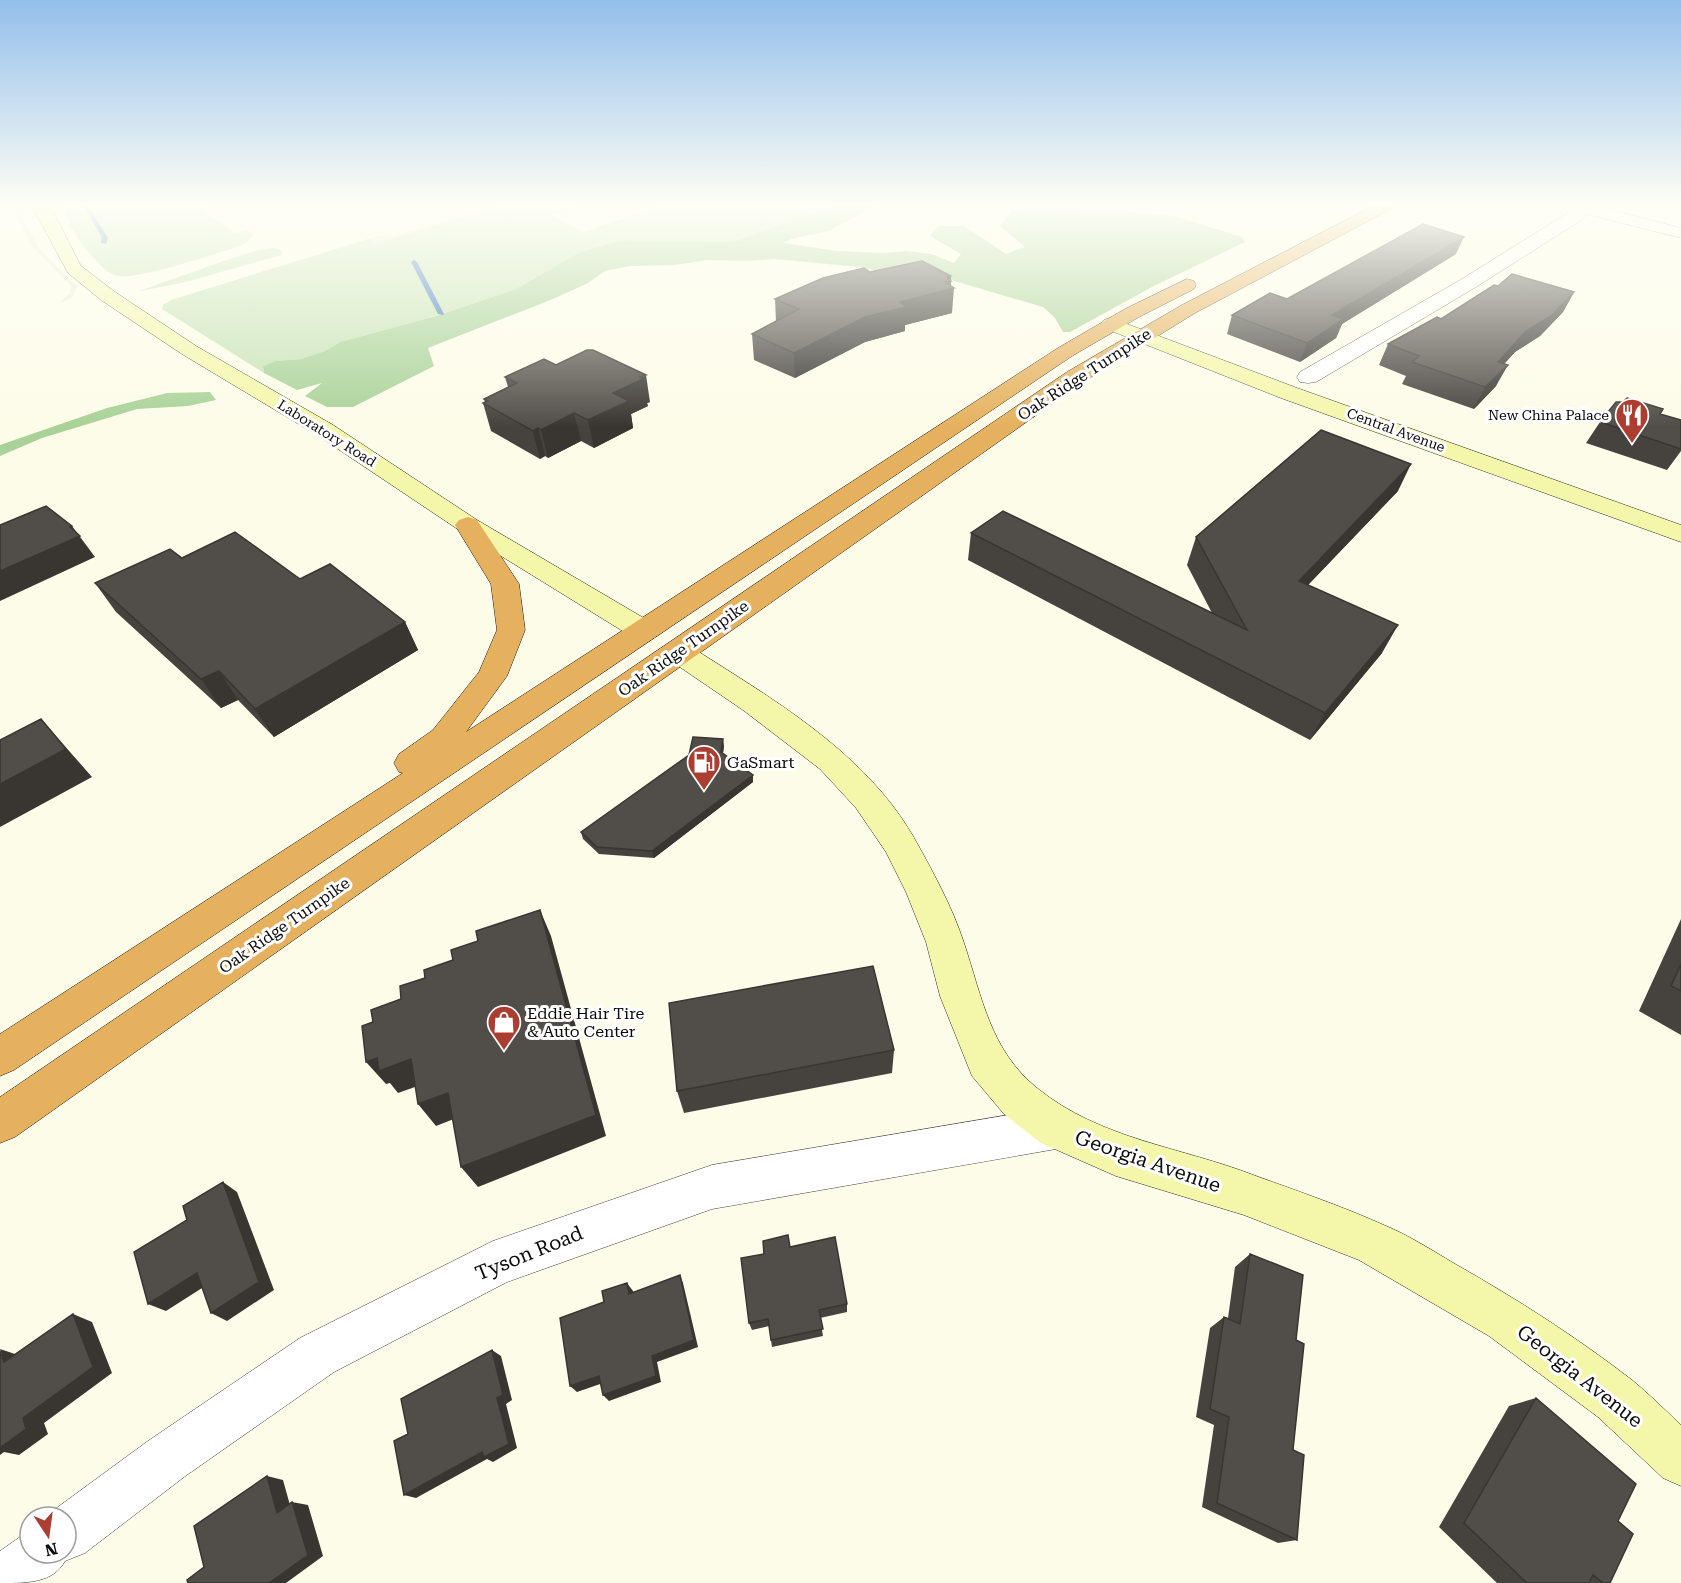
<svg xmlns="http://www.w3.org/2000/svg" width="1681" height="1583" font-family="'Roboto Serif',serif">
  <rect width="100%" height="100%" fill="#fdfce9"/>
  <path fill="#c7e3b7" d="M65,206h130l40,27 14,-2 4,4 -7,8 -12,5c-21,6 -103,35 -120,27 -10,-4 -20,-17 -27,-25 -11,-12 -20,-28 -22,-44z
    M500,206h82l-30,10 31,16 77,-26h174l-99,36 -116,-1 -39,11 -64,37 -80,27 -96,26 -15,9 -24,8 -26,2 -12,5 1,7 -102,-64 1,-4 8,-5 197,-61h5l-1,4 9,-1z
    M274,248l7,2 1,5 -100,28 -43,8 85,-30 34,-11z"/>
  <path fill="#a9d298" d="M834,206h41l-46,25 -35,7 -11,5 54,8 47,2 22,-2 25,3 23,9 7,-9 -31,-18 8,-10h26l42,28 19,-7 -25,-21 13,-16 125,2 39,5 65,20 3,5 -93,45 -82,45h-7l-8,-14 -12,-11 -102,-30 -54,-4 -27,-6 -85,-8 -28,2 -41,-1 -30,5 -47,1 -24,5 -17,12 -35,16 -125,49 6,18 -81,41h-26l-22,-11 17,-13 -25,7 -33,-17 -1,-7 12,-5 26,-2 24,-8 15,-9 96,-26 80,-27 64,-37 39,-11 115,1z
    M210,392l6,8 -28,6 -51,3 -95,29 -42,18v-11l107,-37 60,-15z"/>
  <path fill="#ebe9da" d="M17,206h4l5,19 14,25 37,36 -4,10 -10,6 -3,-1 9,-7 2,-8 -39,-39 -15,-29z
    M493,206h7l-119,36 -10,2 2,-5h-5l13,-4 14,1z"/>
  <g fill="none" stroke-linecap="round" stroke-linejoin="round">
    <path fill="#4179bf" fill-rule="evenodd" d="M84,206h4l20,32 -2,6 -5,-1 1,-5z
      M414,260l3,2 27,52 -1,1 -5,-1 -27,-52z"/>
    <defs>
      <path id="street" d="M1569,206h26l86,22v10l-94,-24 -4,5 -107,68 -160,95 -8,1 -8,-1 -3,-5 3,-5 162,-93 109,-68 1,-1z
        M1056,1107l15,6 6,15 -6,15 -15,6 -344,60 -205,73 -173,90 -150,105 -99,76 -20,8c-12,22 -37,22 -65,22v-32l30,-21v23h36v-36h-20l1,-2 101,-74 152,-103 193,-97 219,-76z"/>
      <path id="secondary" d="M34,206h16l31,60 34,26 81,54 137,79 144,95 177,104 4,7 -4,7 -10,2 -10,-2 -175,-108 -142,-95 -135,-81 -81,-54 -33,-27 -35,-65z
        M1111,318l186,70 384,137v17l-400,-144 -177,-70 -3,-4 3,-4z
        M678,642l10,3c81,52 175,105 225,191 19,34 39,70 51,107 18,54 26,107 73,145 64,52 145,59 219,88 44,16 88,31 130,50 24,10 47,25 69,38 62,35 121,73 177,116 17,14 33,30 49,45v61l-18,-8 -65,-61 -109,-81 -130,-76 -115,-45 -128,-39 -75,-33 -37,-29 -32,-38 -32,-80 -14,-54 -20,-50 -20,-40 -30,-44 -36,-39 -77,-59 -75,-51 -5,-7 5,-7z"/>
      <path id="highway" d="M1373,206h20l-2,3 -196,104 -112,69 -1068,755 -15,6v-46l1067,-725 115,-67z
        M1187,279l7,2 2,4 -2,4 -55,28 -67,39 -1058,714 -14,6v-42l403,-261 -4,-1 -5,-9 5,-9 34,-24 46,-58 18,-42 -6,-46 -36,-59 4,-5 9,-3 9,3 42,64 6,46 -18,46 -41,56 592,-384 67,-39z"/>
    </defs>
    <use href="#street" stroke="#3d3d3d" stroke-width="1"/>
    <use href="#secondary" stroke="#2c2c2c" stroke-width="1"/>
    <use href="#highway" stroke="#1b1b1b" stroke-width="1"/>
    <use href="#street" fill="#fff" fill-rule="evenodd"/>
    <use href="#secondary" fill="#f4f7aa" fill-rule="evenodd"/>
    <use href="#highway" fill="#e6b15e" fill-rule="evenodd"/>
  </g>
  <path fill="#46423e" d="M1456,254l-114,70 -6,14 -36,24 -73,-28 5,-19z
    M870,272l81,4v10l1,27 -47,12v6l-40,11 -70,36 -41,-18 -2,-26 24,-12 -1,-23z
    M1498,286l76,6 -11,20 -23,24 -25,16 -11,12 -8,22 -22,23 -72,-25 4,-8 -27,-11 9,-21 53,-25z
    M556,365l94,37 -3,1 1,3 -17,8 2,14 -39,20 -13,-7 -33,17 -3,-2 -5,3 -49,-28 -8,-28h2l-1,-4 24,-12 -3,-10z
    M1660,414l21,6v31l-14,19 -81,-27 14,-21z
    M1398,491l-90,94 74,68 -72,87 -342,-180 3,-27 241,80 -25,-48 9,-28z
    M182,558l118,21 105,43 13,28 -144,87 -36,-37 -17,8 -105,-96 -21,-29z
    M724,746l-1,7 30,29 -99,76 -55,-4 -16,-15 -2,-7z
    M1681,919v116l-42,-24z
    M894,1050l-2,23 -208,40 -7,-22z
    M790,1247l57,57v8l-27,6 3,18 -51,11 -3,-21 -17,4 -3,-7z
    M1250,1254l46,86 -3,110 4,90 -19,3 -76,-36 12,-82 -18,-8 14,-89 14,-11 4,1 7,-51z
    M1536,1398l82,123 -8,62h-113l-58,-56 70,-121z"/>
  <path fill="#393632" d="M1464,237l-8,17 -114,70 -6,14 -36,24 7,-19 25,-28z
    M951,276l-1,13 4,-1 -2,25 -47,12v6l-40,11 -70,36 -1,-25 71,-36 35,-15z
    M1574,292l-11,20 -23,24 -25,16 -28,31 11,-21 28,-31z
    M1508,365l-12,21 -22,23 11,-22z
    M646,375l4,27 -3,1 1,3 -17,8 2,14 -39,20 -6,-28 25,-27z
    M574,413l7,28 -33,17 -7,-28z
    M538,428l7,28 -5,3 -7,-28z
    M1411,464l-13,27 -112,117 13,-27z
    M72,526l23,31 -95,44v-30z
    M405,622l13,28 -144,87 -19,-28z
    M1398,625l-16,28 -72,87 15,-27z
    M219,671l19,29 -17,8 -20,-29z
    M41,719l51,58 -92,50v-43z
    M723,739l1,7 -2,13 -1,-7z
    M753,775v7l-99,76 -2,-7z
    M540,910l11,26 55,200 -128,51 -17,-20z
    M377,1058l34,1 18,23 -31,11 -8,-10 -4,1 -20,-22z
    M448,1093l16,22 -28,11 -18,-22z
    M223,1182l14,10 37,98 -47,31 -16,-8z
    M197,1273l16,8 -47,30 -18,-7z
    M680,1275l3,8 15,64 -41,15 4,20 -52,19 -6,-6 49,-39z
    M627,1283l6,8 1,10 -5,-7z
    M73,1314l19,8 20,51 -68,50 4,11 -29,21 -15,-3 -4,3v-14l23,-23z
    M0,1349l21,7 -17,6z
    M492,1350l9,6 11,44 -6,4 11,44 -24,14 -6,-3 -71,39 -12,-3 78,-43 15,-54z
    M599,1376l7,6 -29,10 -7,-6z
    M267,1476l16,4 10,36 -16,-3z
    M292,1502l16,3 15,51 -37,27h-17z"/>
  <path fill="#514d48" stroke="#393632" stroke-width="1.5" d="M1423,224l41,13 -132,78 11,4 -36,24 -75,-28 38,-22 17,6z
    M922,261l29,15 -4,2 4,3 -6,1 9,6 -54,14 6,5 -41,10 -71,36 -42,-19 47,-25 -24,-10 48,-21 41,-10 6,4z
    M1512,274l62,18 -23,24 -25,15 -28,31 10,3 -23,22 -73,-25 7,-6 -31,-12 49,-27 4,2 53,-34 4,1z
    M587,350h6l53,25 -6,2 3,2 -30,14 16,8 -41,19 -14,-7 -33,17 -3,-2 -5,3 -50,-28 5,-2 -4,-2 33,-16 -12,-6 39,-18 12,6z
    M1627,398l36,11 -3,5 21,6v29l-81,-27 16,-20h7z
    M1321,430l90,34 -112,117 99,44 -73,88 -354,-180 32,-22 244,119 -51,-93z
    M46,506l26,20 -2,1 10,9 -80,35v-46z
    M235,532l65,47 30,-15 75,58 -150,87 -36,-38 -18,8 -106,-96 75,-34 12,9z
    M41,719l25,30 -66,35v-44z
    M693,737l30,2 -2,13 32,23 -101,76 -55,-4 -16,-15 108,-77z
    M540,910l56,205 -135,52 -13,-74 -30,11 -7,-45 -32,12 -2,-13 -11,4 -4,-36 11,-4 -2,-12 30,-11 -1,-13 25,-8 -1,-8 29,-10 -2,-10 27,-9 -2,-10z
    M1681,964v27l-10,-5z
    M873,966l21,84 -217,41 -8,-88z
    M223,1182l36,100 -48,31 -14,-40 -49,31 -14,-52 53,-32 -4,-14z
    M788,1235l2,12 45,-10 12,67 -28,6 4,19 -52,11 -3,-21 -19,4 -8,-65 23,-4 -1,-13z
    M1250,1254l53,21 -7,65 8,4 -11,106 11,5 -7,85 -80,-37 12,-86 -19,-8 14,-92 16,7z
    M680,1275l14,65 -42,16 4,20 -53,19 -4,-19 -29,10 -10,-68 44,-16 -2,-11 25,-8 2,11z
    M73,1314l20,53 -70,51 3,11 -26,19v-97l4,11z
    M492,1350l11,45 -6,3 12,46 -25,13 -2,-5 -78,43 -10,-54 14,-7 -7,-35z
    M1536,1398l100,86 -18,37 15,13 -23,49h-7l-10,-8 -4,8h-62l-63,-60z
    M267,1476l10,37 15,-11 16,53 -39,28h-81l-1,-3 17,-13 -10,-41z"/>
  <linearGradient id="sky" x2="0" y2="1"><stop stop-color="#93bfeb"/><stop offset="0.48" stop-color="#fefef5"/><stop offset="1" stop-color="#fefef5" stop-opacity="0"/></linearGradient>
  <rect width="1681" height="427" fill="url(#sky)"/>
  <defs>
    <symbol id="restaurant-pin" viewBox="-11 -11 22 30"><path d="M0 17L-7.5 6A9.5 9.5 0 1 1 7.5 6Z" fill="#ab3e31" stroke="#fff"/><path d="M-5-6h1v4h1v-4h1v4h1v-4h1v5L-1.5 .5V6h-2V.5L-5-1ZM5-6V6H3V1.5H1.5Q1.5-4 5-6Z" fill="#fff"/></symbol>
    <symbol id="fuel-pin" viewBox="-11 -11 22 30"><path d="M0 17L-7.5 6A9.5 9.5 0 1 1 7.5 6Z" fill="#ab3e31" stroke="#fff"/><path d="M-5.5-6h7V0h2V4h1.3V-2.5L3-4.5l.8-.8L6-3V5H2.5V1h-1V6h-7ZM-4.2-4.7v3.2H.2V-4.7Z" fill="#fff"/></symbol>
    <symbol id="shop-pin" viewBox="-11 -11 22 30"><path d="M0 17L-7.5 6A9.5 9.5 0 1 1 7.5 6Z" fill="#ab3e31" stroke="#fff"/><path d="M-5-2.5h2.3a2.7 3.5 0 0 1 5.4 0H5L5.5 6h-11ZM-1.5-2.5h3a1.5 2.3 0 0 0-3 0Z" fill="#fff"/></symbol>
  </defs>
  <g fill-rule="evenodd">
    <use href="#restaurant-pin" x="1613" y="396" width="38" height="52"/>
    <use href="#fuel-pin" x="685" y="743" width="38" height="52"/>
    <use href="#shop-pin" x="485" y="1003" width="38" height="52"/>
  </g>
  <g text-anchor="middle" stroke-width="6" stroke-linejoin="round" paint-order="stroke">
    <g font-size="14" fill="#0a0a0a" stroke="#fff" text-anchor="end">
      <text x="1609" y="420">New China Palace</text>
    </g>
    <g font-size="14" fill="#0a0a0a" stroke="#fff">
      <text transform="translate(1396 430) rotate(20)" y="5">Central Avenue</text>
      <text transform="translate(327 433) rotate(32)" y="5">Laboratory Road</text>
    </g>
    <g font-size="16" fill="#0a0a0a" stroke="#fff">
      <text transform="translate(1084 374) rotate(-33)" y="6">Oak Ridge Turnpike</text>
      <text transform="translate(683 648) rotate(-35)" y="6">Oak Ridge Turnpike</text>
      <text transform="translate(284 925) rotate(-35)" y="6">Oak Ridge Turnpike</text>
    </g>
    <g font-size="16" fill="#0a0a0a" stroke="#fff" text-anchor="start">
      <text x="727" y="768">GaSmart</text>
      <text x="527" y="1019">Eddie Hair Tire<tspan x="527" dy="18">&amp; Auto Center</tspan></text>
    </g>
    <g font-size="20" fill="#0a0a0a" stroke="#fff">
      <text transform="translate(1148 1161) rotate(19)" y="7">Georgia Avenue</text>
      <text transform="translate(529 1253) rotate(-22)" y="7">Tyson Road</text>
      <text transform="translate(1580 1376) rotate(38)" y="7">Georgia Avenue</text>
    </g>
  </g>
  <g transform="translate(48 1535) rotate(167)"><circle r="28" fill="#ffffff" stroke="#9d9d9d" stroke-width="1.5"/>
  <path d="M0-4.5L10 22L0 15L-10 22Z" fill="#ab3e31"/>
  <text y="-9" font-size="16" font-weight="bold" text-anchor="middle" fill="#0a0a0a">N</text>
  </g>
</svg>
